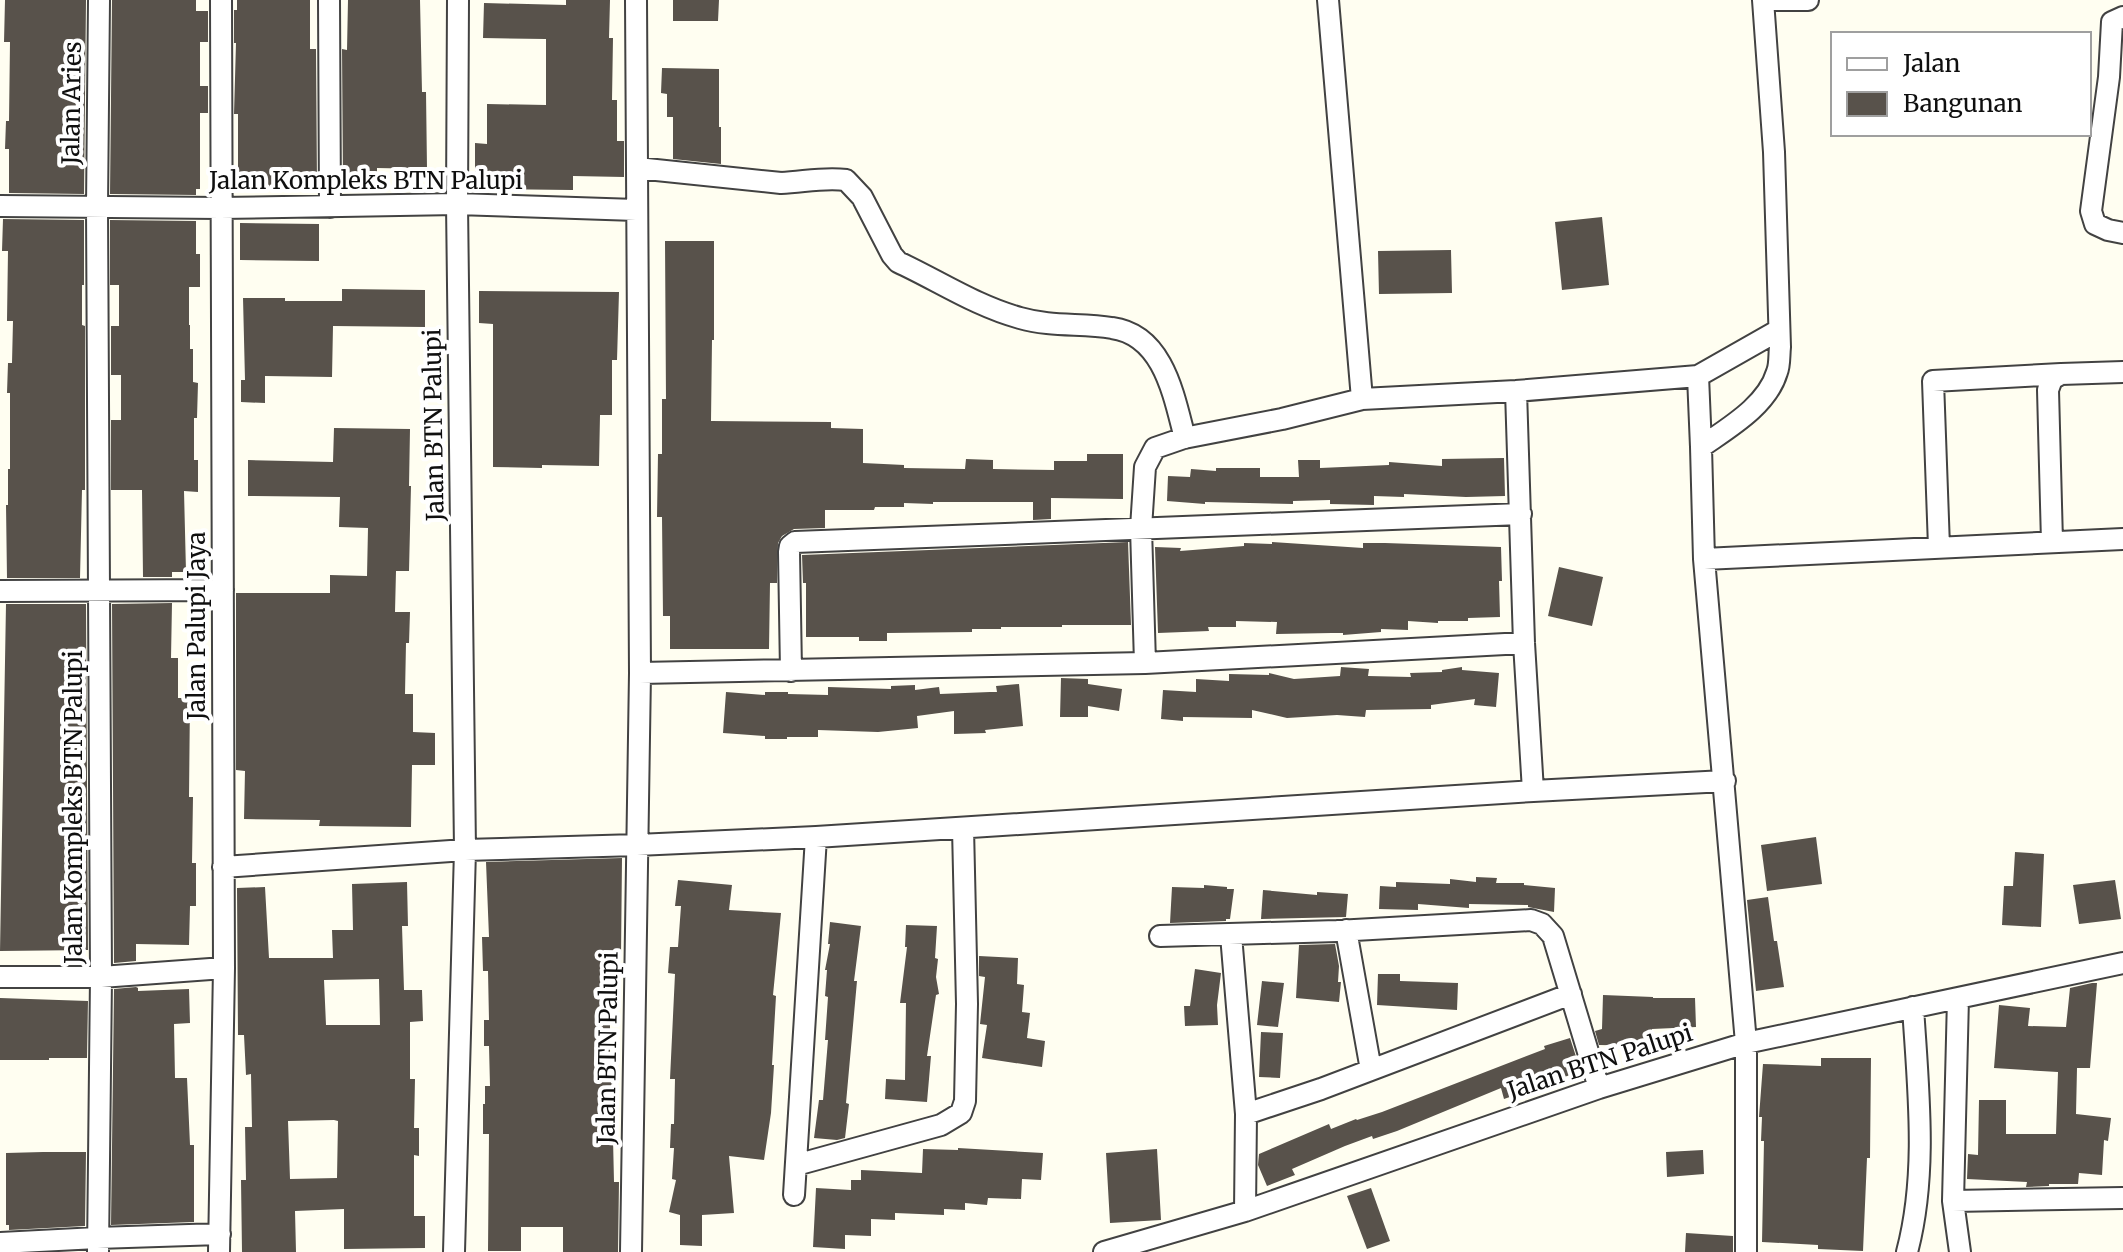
<svg xmlns="http://www.w3.org/2000/svg" width="2123" height="1252" font-family="Merriweather,serif">
  <rect width="100%" height="100%" fill="#fffef1"/>
  <path fill="#58524b" fill-rule="evenodd" d="M5,0h81l-2,194 -75,-1v-44h-4l1,-28h3l1,-79h-6z
    M112,0h84v11h12v31h-8v44h8v27h-8v76h-4v6l-86,-1z
    M237,0h73v49h6l1,136h-3v3l-76,-2v-72h-4l2,-71h-2v-33h3z
    M348,0h72l2,92h4l1,77 -50,-1v18h-34l-1,-137 5,1z
    M566,0h44l-1,38h4l-1,62h5v41h7v36l-51,-1v14l-98,-1v-46l12,1v-40l59,1v-66l-63,-1 1,-35 82,2z
    M673,0h46l-1,21h-45z
    M662,68l57,1v58h2v37l-48,-5v-42h-6v-23l-6,-1z
    M1602,217l7,68 -47,5 -7,-68z
    M3,219l81,1v65h-2v40l3,1v164h-3l-2,88h-73l-1,-73h2v-36h2v-76h-3l1,-30h4l1,-42h-6l1,-70h-6z
    M110,220l86,1v33h4v33h-11v38h1v24h3v33l5,1 -1,35h-3v42h4v32l-14,-1 2,81h-14v5h-29l-1,-87h-31v-70h10v-45h-10v-49h8v-41h-9z
    M240,223l79,1v37l-79,-1z
    M665,241h49v99h-2l-1,81 120,1v6l32,1v34l41,2v3l61,1 1,-10 27,1v9l61,1v-9h33v-7h36v45l-72,-1v21l-18,1v-18h-100v2l-29,-1v4h-29l-1,3h-49v18l-31,1 -12,7 -4,7 -1,40h-7l-1,66h-99v-33h-7l-1,-99h-5l1,-63h4v-55h4z
    M1451,250l1,43 -73,1 -1,-43z
    M342,289l83,1v37l-92,-1 -1,51 -67,-1v27l-24,-1v-22h4l-2,-82h42v3h57z
    M479,291l140,1 -2,68h-5v55h-12l-1,51 -57,-1v3l-49,-1v-143l-14,-1z
    M334,428l76,1 -1,57h2l-2,85h-13l-1,41h15l-1,31h-3l-1,51h8v38l22,1v32h-23l-1,62 -92,-1 1,-6 -76,-1 1,-48 -9,-1v-177h94v-18l37,1 1,-48 -29,-1 1,-30 -92,-1v-36l85,2z
    M1504,458l1,38 -39,1 -62,-3v3l-30,-1v9l-44,-1v-4l-37,1v3l-88,-2v2l-38,-3 1,-25 22,1 1,-8 25,2v-3h44v9h39l-1,-17h22v8l69,-3v-3l53,4v-7z
    M1128,542l3,83h-69v2h-61v2h-29v3l-85,1v8h-28v-4h-53v-54h-3l-1,-28z
    M1272,542l91,6v-5h22l116,4 1,34h-3l1,36 -32,1v3h-30v2l-30,-2v9l-27,-1v3l-38,3v-2h-11l-56,1 1,-12 -41,-1v6h-28l1,4 -51,2 -3,-86 26,1 -1,3 64,-5v-3l28,1z
    M1559,567l44,10 -11,49 -44,-10z
    M172,603l-1,55h7v40h12l-1,99h4l-1,66h4v43h-6l-1,39 -53,-1v17l-22,2 -2,-359z
    M6,604h80l2,346 -88,1z
    M1341,667l28,2 -1,7 43,1 -1,-4 32,-1v-2l20,-3v3l37,3 -3,34 -22,-2 1,-6 -44,6v4l-65,1 -1,7 -28,-2 -50,3 -35,-8v8l-69,-1v4l-22,-2 2,-29 33,2v-13l33,2v-7l40,1v-2l25,6 46,-3z
    M1061,678l27,1v5l34,5 -3,22 -31,-5v11h-28z
    M1019,684l4,42 -38,4 1,3 -32,1v-23l-37,5 1,12 -40,4 -60,-2v7h-31v2h-22v-3l-42,-3 3,-41 39,3v-3h23v2l40,1v-8l63,2v-3l24,-1v5l24,-3 1,7 50,-2h7l-1,-6z
    M1816,837l6,47 -55,7 -6,-46z
    M2015,852l29,2 -3,73 -39,-2 2,-39h9z
    M622,858l-1,98h-4v48h-7v49h5l1,42h-4l2,87h5l-1,70h-55v-25h-42v24h-33l1,-117h-6v-30h2v-18h5l-1,-40h-5v-26h5l-1,-49h-5l-1,-34h7l-3,-75z
    M1476,877l21,1 -1,5h28v2l31,3 -1,24 -26,-5v-2l-59,-1v4l-51,-4v6l-39,-1 1,-23 16,1v-5l54,2v-5l26,3z
    M678,880l54,5 -3,25 52,3 -8,82 3,1 -4,69h2l-3,48 -7,47 -35,-4 5,57 -32,2v31l-22,-1v-30l-11,-3 7,-32 -4,-1 2,-31h-4l1,-24h3l1,-45h-5l5,-105 -7,-1 2,-26h8l3,-41h-6z
    M2115,880l6,39 -42,5 -6,-39z
    M407,882l1,44h-6l2,64h18l1,31 -13,1v57h5l-1,49h5v28l-5,-1v61h11v32l-81,1v-40l-49,2 1,41h-54l-1,-72h5l-1,-53h7l-1,-53 -5,1 -2,-40h-6l-1,-147 28,-1 4,71h64l-1,-28h21l-1,-46zM379,979l1,46h-54l-2,-45zM334,1120l4,1 -1,57 -47,1 -2,-58z
    M1204,885l23,2v2h7l-4,30h-4v2l-56,2 2,-36 32,1z
    M1263,890l54,5v-3l31,2 -2,23 -85,2z
    M1768,897l6,44h3l7,46 -28,4 -9,-91z
    M830,922l31,4 -7,55h3l-11,122 3,1 -4,34 -8,2 -23,-2 5,-38h4l5,-60h-3l3,-43 -3,-1 2,-26h-2l5,-26h-2z
    M906,925l31,1 -2,32 3,1 -2,18 3,17 -3,1 -9,61h4l-4,46 -42,-3 1,-20 19,1 1,-77h-6l7,-56h-2z
    M1335,944l4,22 -1,16h3l-2,20 -43,-4 3,-53z
    M979,956l39,2 -1,26 7,1 -2,27 8,1 -3,25 18,3 -3,26 -60,-9 5,-33 -7,-1 5,-47 -6,-1z
    M1195,969l26,4 -4,32 1,20 -33,1 -1,-20h6z
    M1378,974h22v7l58,2 -1,27 -80,-5z
    M1262,981l22,2 -6,44 -21,-2z
    M2092,983h5l-7,85h-13l-1,46 35,4 -3,23 -4,-1 -2,35 -23,-2 -1,11h-29v2l-23,1 1,-5 -60,-3 1,-25 10,1 1,-55h27v34h50l2,-62 -64,-4 5,-63 31,3 -2,18 38,1 4,-39z
    M136,987l2,1v3l51,-2 1,34 -16,1 1,54h12l3,67h4v77l-83,3 3,-236z
    M1603,995l50,2v1h42l1,29 -44,2 -1,17 -52,-1 -4,-14 7,-2z
    M0,998l88,3 -1,57h-38v2h-49z
    M1261,1032l22,1 -3,45 -21,-1z
    M1570,1038l11,34 -59,17 2,3 -20,7 -3,-11 -104,43 -24,8 -1,-3 -27,10 -53,23 3,6 -28,11 -9,-21 1,-11 70,-30 2,5 25,-10 1,1 25,-8 163,-63 -1,-3z
    M1821,1058h50l-1,100h-3l-4,93 -45,-2v-4l-56,-3 2,-101h-3l1,-24h-3l4,-53 58,2z
    M958,1148l85,5 -2,27 -19,-1 -1,20 -33,-1 -1,7 -22,-2v7l-21,-1v6l-49,-2v7l-24,-1v17l-26,-1v14l-32,-2 3,-59 35,2v-10h10v-10l61,3 1,-24 35,1z
    M1157,1149l4,71 -51,3 -4,-70z
    M1703,1150l1,24 -37,3 -1,-25z
    M43,1152h43l-1,74 -76,4v-5h-3v-72z
    M1371,1188l19,53 -23,8 -20,-53z
    M1686,1233l47,3v16h-48z"/>
  <g fill="none" stroke-linecap="round" stroke-linejoin="round">
    <defs>
      <path id="street" d="M329,0l1,207
        M1328,0l34,399
        M1776,0h32
        M2123,17l-11,5 -3,55 -18,134 4,13 13,6 15,3
        M637,168l144,15c23,-1 42,-6 65,-3l16,17 30,58 6,7c41,19 78,44 122,56 31,9 61,5 92,10 52,7 62,69 73,110
        M0,206l220,2 237,-4 179,6
        M1698,376l3,71
        M1516,391l8,252 9,148
        M2052,542l-4,-152 4,-11 9,-5 62,-2
        M1939,547l-6,-166 128,-7
        M1704,559l419,-20
        M0,591l223,-1
        M1145,663l-4,-135 4,-61 10,-19 29,-10 98,-19 80,-20 154,-8 182,-15 81,-46
        M791,671l-2,-119 1,-6 5,-4 726,-28
        M640,673l505,-10 379,-20
        M223,867l242,-17 172,-5 179,-8 717,-46 192,-10
        M1346,930l25,140
        M1231,935l15,179 -1,97
        M1160,936l177,-5 194,-11 11,4 11,12 46,152
        M0,977h101l123,-9
        M1958,998l-5,203 7,51
        M1246,1114l75,-25 250,-95
        M796,1165l145,-40 20,-12 4,-12 2,-97 -4,-176
        M794,1195l22,-358
        M1953,1201l170,-3
        M0,1243l97,-5 123,-4
        M98,1252l3,-275 -4,-770 2,-207
        M219,1252l5,-284 -3,-968
        M454,1252l11,-402 -8,-646 1,-204
        M631,1252l9,-579 -4,-673
        M1104,1252l141,-41 354,-123 147,-45 377,-80
        M1746,1252v-209l-42,-484 -3,-112c27,-19 66,-41 76,-75 3,-7 2,-17 3,-25l-6,-195 -11,-152
        M1907,1252c21,-79 11,-164 6,-245"/>
    </defs>
    <use href="#street" stroke="#424242" stroke-width="24"/>
    <use href="#street" stroke="#fff" stroke-width="20"/>
  </g>
  <g text-anchor="middle" stroke-width="8" stroke-linejoin="round" paint-order="stroke">
    <g font-size="24" fill="#0f0f0f" stroke="#fff">
      <text transform="translate(72 103) rotate(-89)" y="8">Jalan Aries</text>
      <text x="366" y="189">Jalan Kompleks BTN Palupi</text>
      <text transform="translate(434 425) rotate(-91)" y="8">Jalan BTN Palupi</text>
      <text transform="translate(197 626) rotate(-90)" y="8">Jalan Palupi Jaya</text>
      <text transform="translate(74 807) rotate(-90)" y="8">Jalan Kompleks BTN Palupi</text>
      <text transform="translate(608 1048) rotate(-89)" y="8">Jalan BTN Palupi</text>
      <text transform="translate(1600 1062) rotate(-18)" y="8">Jalan BTN Palupi</text>
    </g>
  </g>
  <rect x="1831" y="32" width="260" height="104" fill="#ffffff" stroke="#9f9f9f" stroke-width="2"/>
  <rect x="1847" y="58" width="40" height="12" fill="#ffffff" stroke="#9f9f9f" stroke-width="2"/>
  <text x="1903" y="72" font-size="24" fill="#0f0f0f">Jalan</text>
  <rect x="1847" y="92" width="40" height="24" fill="#58524b" stroke="#9f9f9f" stroke-width="2"/>
  <text x="1903" y="112" font-size="24" fill="#0f0f0f">Bangunan</text>
</svg>
